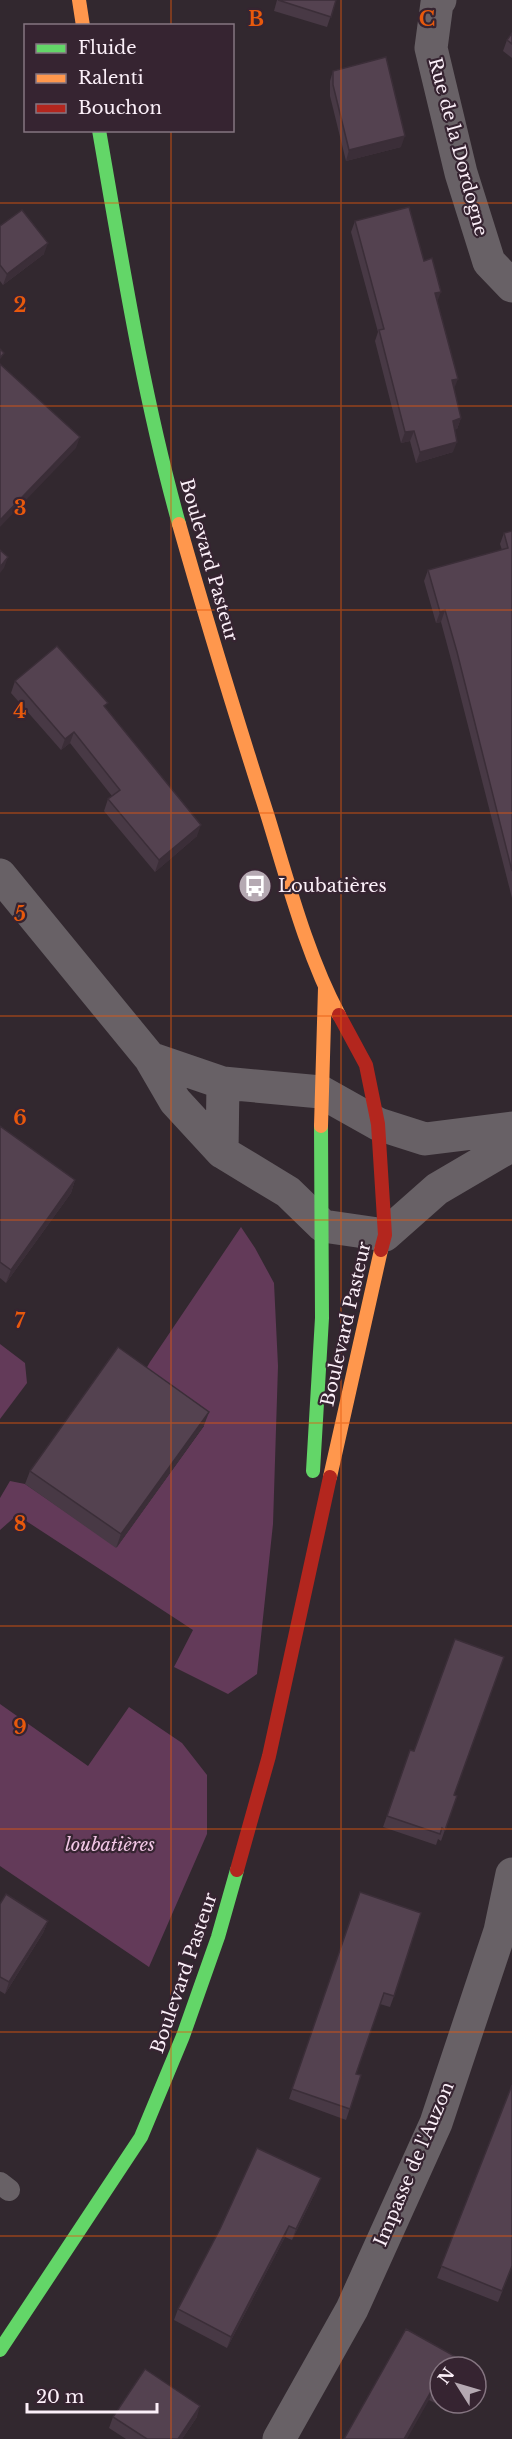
<svg xmlns="http://www.w3.org/2000/svg" width="512" height="2439" font-family="'Libre Baskerville',serif">
  <rect width="100%" height="100%" fill="#32282f"/>
  <path fill="#633a59" d="M241,1227l14,21 19,35 4,83 -5,158 -16,150 -29,20 -54,-27 19,-37 -176,-115 -17,15v-32l10,-17 15,3 92,63 87,-121 -64,-47 10,-17z
    M0,1344l25,19 2,20 -27,36z
    M0,1704l88,62 41,-59 53,36 25,32v59l-58,133 -149,-101z"/>
  <g fill="none" stroke-linecap="round" stroke-linejoin="round">
    <path stroke="#686166" stroke-width="22" d="M0,2183l9,7"/>
    <path stroke="#686166" stroke-width="33" d="M440,0l-3,3 -6,45 30,125 28,89 23,24
      M0,875l150,183 25,43 47,51 66,40 35,34 62,9 52,-46 75,-44
      M150,1058l73,25 98,9 57,32 47,15 87,-11
      M222,1152l1,-69
      M279,2439l73,-130 84,-186 64,-192 12,-57"/>
    <path stroke="#63d668" stroke-width="14" d="M99,130c23,132 44,265 80,394
      M313,1471l9,-153 -1,-192
      M0,2350l141,-213 42,-101 35,-99 19,-67"/>
    <path stroke="#ff974d" stroke-width="14" d="M79,0l4,26
      M179,524c28,99 58,196 89,293 20,65 39,138 71,198
      M321,1126l4,-138
      M330,1477l51,-227"/>
    <path stroke="#b3261e" stroke-width="14" d="M339,1015l27,50 12,59 7,111 -4,15
      M237,1870l32,-114 61,-279"/>
  </g>
  <path fill="#483945" d="M277,0h59l-9,27 -53,-16z
    M512,33v25l-9,-7 4,-11z
    M333,71l68,76 -55,14 -16,-65v-15z
    M355,221l69,40 13,41 17,87 7,29 -4,11h-3l-1,23 -37,11 -6,-22 -9,2 -26,-102 3,-9 -27,-100z
    M0,226l44,28 -41,31 -3,-4z
    M512,531v367l-60,-235 -11,-41 -5,1 -12,-42 4,-11 74,-20 -2,-6 4,-11z
    M15,681l91,27 91,128 -42,36 -51,-61 4,-12 4,-3 -42,-53 -9,7 -50,-57z
    M0,1126l75,54 -4,13 -65,90 -6,-5z
    M209,1412l-5,13 -88,123 -91,-64 5,-13z
    M410,1750l44,45 3,1 -16,45 -3,-2 -2,6 -53,-18z
    M360,1892l34,104 -4,11 -10,-3 -24,70 5,1 -15,45 -57,-21z
    M0,1904l48,17 -5,12 -38,61 -5,-3z
    M512,2085v182l-14,35 -61,-24z
    M317,2189l-25,51 -7,-3 -58,111 -53,-28 4,-11 42,-80z
    M440,2367v36h5l-2,4 -14,-7z
    M113,2417h84l-15,22h-56l-17,-11z"/>
  <path fill="#3b2e38" d="M405,136l-4,11 -55,14 3,-11z
    M48,243l-4,11 -41,31 4,-11z
    M441,292l-4,10 -2,-9z
    M458,379l-4,10 -2,-9z
    M461,418l-4,11 -8,3 4,-11z
    M414,431l-4,10 -9,2 4,-11z
    M80,437l-4,11 -76,79v-7z
    M457,442l-4,10 -37,11 4,-11z
    M8,557l-4,11 -4,5v-6z
    M445,610l-4,12 -5,1 4,-11z
    M74,732l-4,11 -9,7 4,-11z
    M201,825l-4,11 -42,36 4,-12z
    M75,1180l-4,13 -65,90 5,-13z
    M209,1412l-5,13 -88,123 5,-14z
    M48,1921l-5,12 -38,61 4,-12z
    M321,2178l-4,11 -25,51 4,-11z
    M289,2226l-4,11 -58,111 4,-11z
    M433,2388l-4,12 -22,39h-3z
    M200,2406l-3,11 -15,22h-4z"/>
  <path fill="#544250" stroke="#3b2e38" stroke-width="1.5" d="M278,0h58l-5,17z
    M512,33v11l-5,-4z
    M386,57l19,79 -56,14 -16,-65v-14z
    M409,207l15,54 8,-3 9,34 -6,1 23,86 -6,1 9,38 -8,3 4,21 -37,10 -6,-21 -9,1 -26,-102 5,-1 -29,-108z
    M22,210l26,33 -41,31 -7,-9v-39z
    M0,349l4,4 -4,5z
    M0,364l80,73 -80,83z
    M512,531v340l-55,-219 -12,-42 -5,2 -12,-42 80,-22 -4,-15z
    M0,550l8,7 -8,10z
    M57,646l51,57 -4,3 97,119 -42,35 -51,-61 12,-9 -46,-58 -9,7 -50,-58z
    M0,1126l75,54 -64,90 -11,-8z
    M118,1347l91,65 -88,122 -91,-63z
    M455,1639l49,18 -50,138 3,1 -12,34 -3,-2 -2,6 -53,-18 23,-66 4,1z
    M360,1892l61,21 -27,83 -10,-3 -28,81 5,1 -11,34 -58,-20z
    M6,1894l42,27 -39,61 -9,-5v-73z
    M512,2085v181l-10,25 -61,-25z
    M257,2148l64,30 -25,51 -7,-3 -58,111 -53,-28 42,-80z
    M406,2329l59,33 -2,5h-23v25l-7,-4 -29,51h-60z
    M145,2369l55,37 -22,33h-31l-34,-22z"/>
  <path fill="none" stroke="#e8590c" stroke-width="1.5" stroke-opacity="0.55" d="M171,0v26M341,0v2439M171,130v2309M0,203h512M0,406h512M0,610h512M0,813h512M0,1016h512M0,1220h512M0,1423h512M0,1626h512M0,1829h512M0,2032h512M0,2236h512"/>
  <defs>
    <symbol id="bus-disc" viewBox="-11 -11 22 22"><circle r="9.5" fill="#b5a9b2" stroke="#362431"/><path d="M-5-6H5V4H4V6H2V4H-2V6H-4V4H-5ZM-3.5-4V0h7V-4ZM-3.5 1.2v1.5H-2V1.2ZM2 1.2v1.5H3.5V1.2Z" fill="#fff"/></symbol>
  </defs>
  <g fill-rule="evenodd">
    <use href="#bus-disc" x="236" y="867" width="38" height="38"/>
  </g>
  <g text-anchor="middle" stroke-width="4.5" stroke-linejoin="round" paint-order="stroke">
    <g font-size="18" fill="#fbeff8" stroke="#362431">
      <text transform="translate(458 147) rotate(75)" y="6">Rue de la Dordogne</text>
      <text transform="translate(209 560) rotate(74)" y="6">Boulevard Pasteur</text>
      <text transform="translate(346 1324) rotate(-77)" y="6">Boulevard Pasteur</text>
      <text transform="translate(184 1973) rotate(-71)" y="6">Boulevard Pasteur</text>
      <text transform="translate(414 2164) rotate(-67)" y="6">Impasse de l'Auzon</text>
    </g>
    <g font-size="18" fill="#fbeff8" stroke="#362431" text-anchor="start">
      <text x="278" y="892">Loubatières</text>
    </g>
    <g font-size="18" font-style="italic" fill="#f2c7e6" stroke="#362431">
      <text x="110" y="1851">loubatières</text>
    </g>
  </g>
  <g font-size="20" text-anchor="middle" font-weight="bold" fill="#e8590c" stroke="#362431" stroke-width="4.5" stroke-linejoin="round" paint-order="stroke">
    <text x="256" y="26">B</text>
    <text x="427" y="26">C</text>
    <text x="20" y="312">2</text>
    <text x="20" y="515">3</text>
    <text x="20" y="718">4</text>
    <text x="20" y="921">5</text>
    <text x="20" y="1125">6</text>
    <text x="20" y="1328">7</text>
    <text x="20" y="1531">8</text>
    <text x="20" y="1734">9</text>
  </g>
  <rect x="24" y="24" width="210" height="108" fill="#362431" stroke="#857581" stroke-width="1.5"/>
  <rect x="36" y="44" width="30" height="9" fill="#63d668" stroke="#857581" stroke-width="1.5"/>
  <text x="78" y="54" font-size="18" fill="#fbeff8">Fluide</text>
  <rect x="36" y="74" width="30" height="9" fill="#ff974d" stroke="#857581" stroke-width="1.5"/>
  <text x="78" y="84" font-size="18" fill="#fbeff8">Ralenti</text>
  <rect x="36" y="104" width="30" height="9" fill="#b3261e" stroke="#857581" stroke-width="1.5"/>
  <text x="78" y="114" font-size="18" fill="#fbeff8">Bouchon</text>
  <g transform="translate(458 2385) rotate(307)"><circle r="28" fill="#362431" stroke="#857581" stroke-width="1.5"/>
  <path d="M0-4.5L10 22L0 15L-10 22Z" fill="#b5a9b2"/>
  <text y="-9" font-size="16" font-weight="bold" text-anchor="middle" fill="#fbeff8">N</text>
  </g>
  <path d="M27 2403v9h130v-9" fill="none" stroke="#fbeff8" stroke-width="3"/>
  <text x="36" y="2403" font-size="18" fill="#fbeff8" stroke="#362431" stroke-width="4.5" paint-order="stroke">20 m</text>
</svg>
